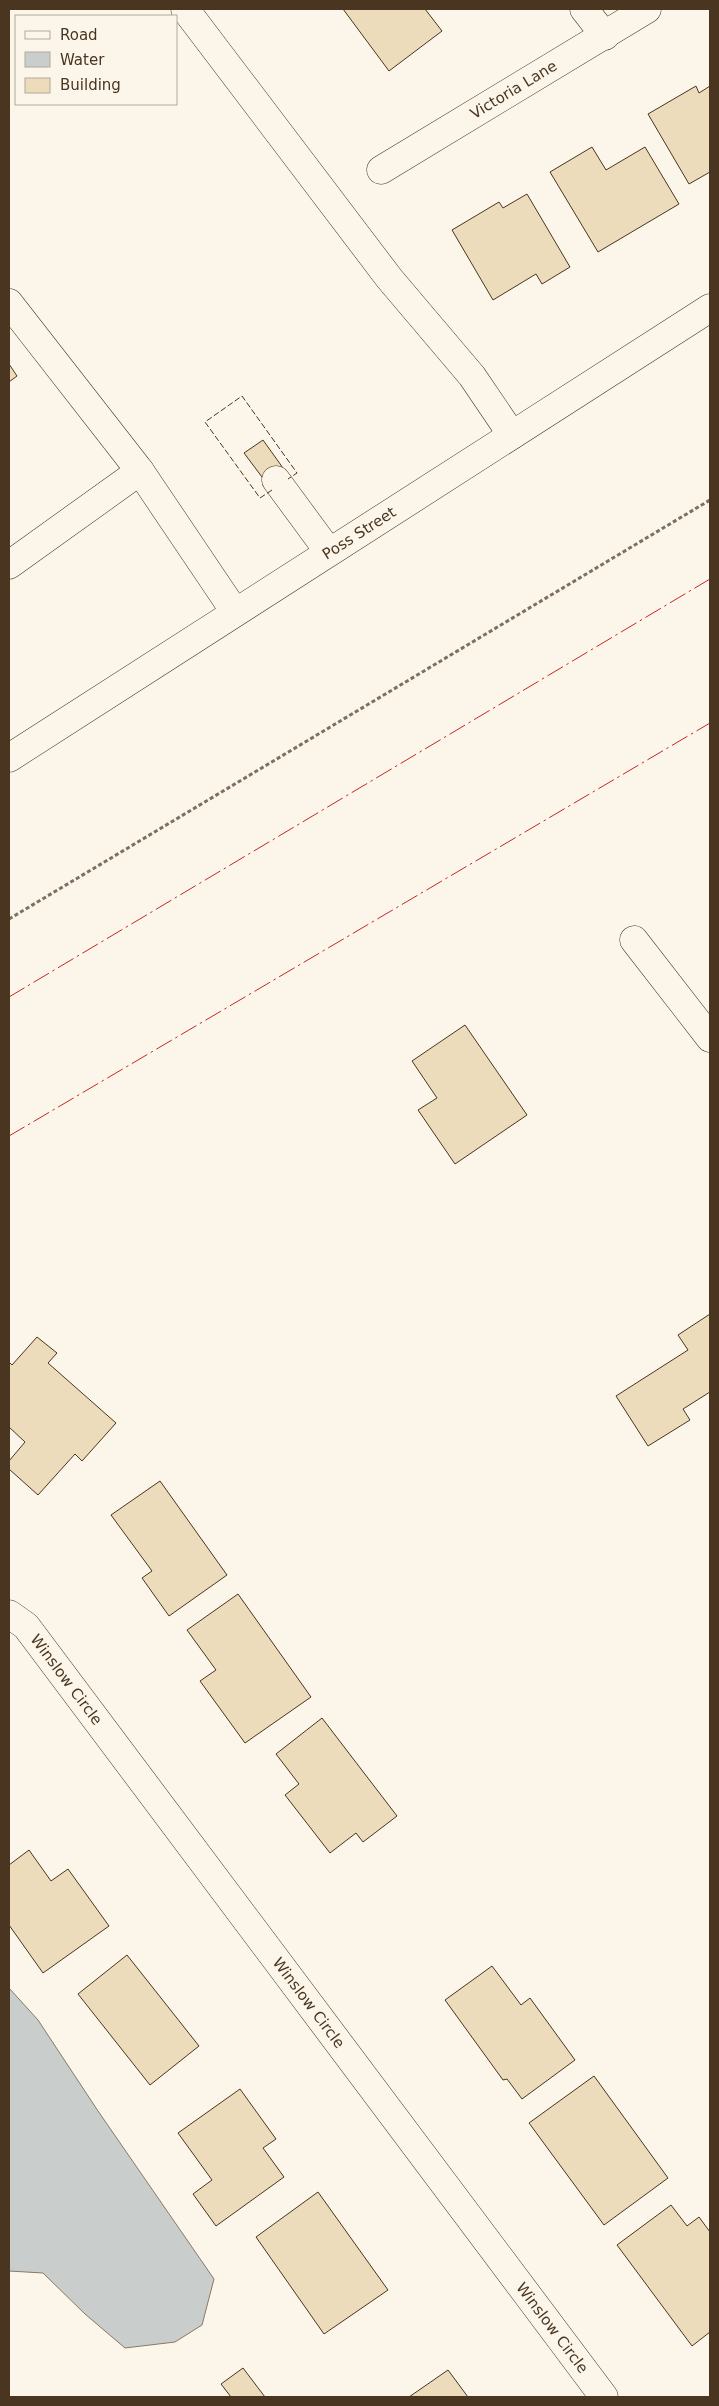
<svg xmlns="http://www.w3.org/2000/svg" width="719" height="2406" font-family="'DejaVu Sans',sans-serif">
  <rect width="100%" height="100%" fill="#fbf6e9"/>
  <path fill="#c9cecd" stroke="#887966" d="M9,1988l29,32 60,91 116,168 -12,46 -27,17 -50,6 -40,-34 -42,-41 -34,-2z"/>
  <path fill="#ecdcbc" stroke="#4a3520" d="M343,9h82l17,22 -53,40z
    M696,86l3,7 11,-7v86l-21,12 -41,-70z
    M592,147l14,23 39,-23 34,57 -81,48 -48,-80z
    M527,194l43,73 -28,17 -6,-10 -43,26 -41,-70 47,-28 4,6z
    M9,364l8,12 -8,6z
    M263,440l20,28 -18,13 -21,-28z
    M465,1025l62,90 -72,49 -37,-54 19,-12 -25,-37z
    M710,1314v78l-27,17 7,11 -42,26 -32,-50 72,-46 -10,-15z
    M37,1337l20,16 -9,10 68,60 -34,38 -7,-7 -37,41 -29,-26v-8l16,-19 -16,-15v-65l3,3z
    M160,1481l67,94 -58,41 -27,-38 10,-7 -41,-56z
    M238,1594l73,103 -66,46 -45,-62 16,-11 -29,-40z
    M322,1718l75,98 -34,26 -7,-9 -26,20 -45,-58 14,-11 -23,-30z
    M29,1850l22,31 17,-12 41,57 -66,47 -34,-48v-60z
    M127,1955l72,91 -49,39 -72,-91z
    M492,1966l29,39 9,-7 45,62 -53,39 -15,-20 -4,1 -58,-80z
    M594,2076l74,102 -64,47 -75,-102z
    M240,2089l36,50 -13,9 21,29 -68,49 -23,-32 19,-14 -34,-47z
    M318,2192l70,98 -64,44 -68,-97z
    M671,2205l16,21 12,-9 11,15v100l-18,14 -75,-101z
    M243,2368l22,29h-34l-10,-13z
    M448,2370l20,27h-59z"/>
  <g fill="none" stroke-linecap="round" stroke-linejoin="round">
    <defs>
      <g id="minor">
        <path d="M185,9l204,269 83,98 40,59"/>
        <path d="M584,9l21,27"/>
        <path id="s1" d="M381,170l266,-161"/>
        <path d="M9,303l131,168 95,141"/>
        <path d="M276,480l53,72"/>
        <path d="M9,565l131,-94"/>
        <path id="s2" d="M9,758l701,-450"/>
        <path d="M634,940l76,98"/>
        <path id="s3" d="M9,1614l17,12 578,771"/>
      </g>
    </defs>
    <use href="#minor" stroke="#4a3520" stroke-width="29"/>
    <path stroke="#7f6f5c" stroke-width="3" stroke-dasharray="4 2.5" stroke-linecap="butt" d="M9,919l701,-419"/>
    <use href="#minor" stroke="#fbf6e9" stroke-width="28"/>
    <path stroke="#4a3520" stroke-width="1" stroke-dasharray="6 2.5" stroke-linecap="butt" d="M272,490l-12,8 -55,-76 37,-26 55,77 -9,6"/>
    <path stroke="#c62828" stroke-width="1" stroke-dasharray="18 4 2.5 4" stroke-linecap="butt" d="M9,997l701,-418
      M9,1136l701,-413"/>
  </g>
  <g text-anchor="middle" stroke-width="4" stroke-linejoin="round" paint-order="stroke">
    <g font-size="15" fill="#4a3520" stroke="#fbf6e9">
      <text dy="5" stroke="none"><textPath href="#s1" startOffset="155">Victoria Lane</textPath></text>
      <text dy="5" stroke="none"><textPath href="#s2" startOffset="416">Poss Street</textPath></text>
      <text dy="5" stroke="none"><textPath href="#s3" startOffset="88">Winslow Circle</textPath></text>
      <text dy="5" stroke="none"><textPath href="#s3" startOffset="492">Winslow Circle</textPath></text>
      <text dy="5" stroke="none"><textPath href="#s3" startOffset="898">Winslow Circle</textPath></text>
    </g>
  </g>
  <rect width="719" height="2406" fill="none" stroke="#4a3520" stroke-width="20"/>
  <rect x="15" y="15" width="162" height="90" fill="#fbf6e9" stroke="#b4a999"/>
  <rect x="25" y="31" width="25" height="8" fill="#fbf6e9" stroke="#b4a999"/>
  <text x="60" y="40" font-size="15" fill="#4a3520">Road</text>
  <rect x="25" y="52" width="25" height="15" fill="#c9cecd" stroke="#b4a999"/>
  <text x="60" y="65" font-size="15" fill="#4a3520">Water</text>
  <rect x="25" y="78" width="25" height="15" fill="#ecdcbc" stroke="#b4a999"/>
  <text x="60" y="90" font-size="15" fill="#4a3520">Building</text>
</svg>
